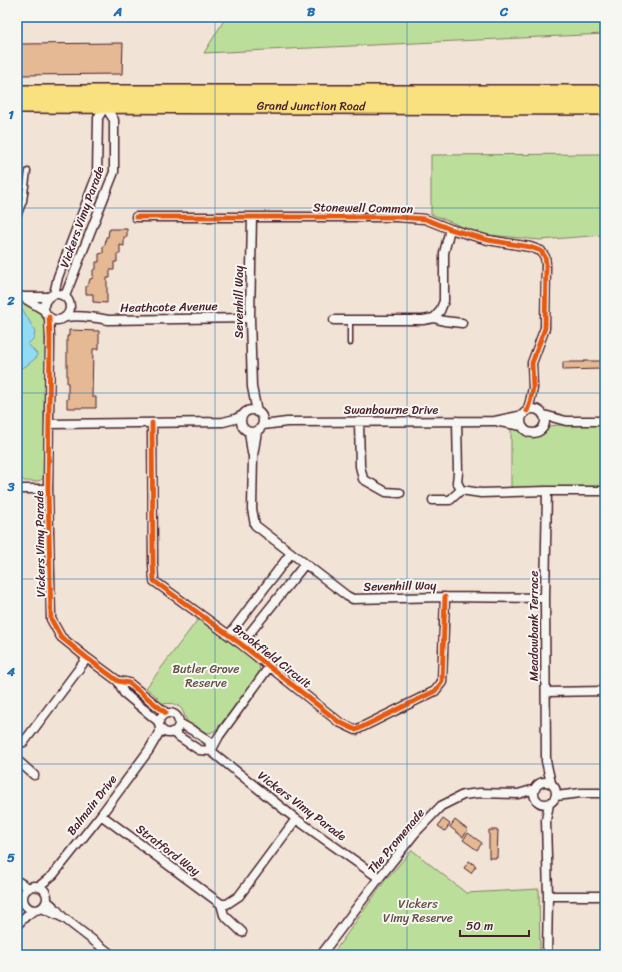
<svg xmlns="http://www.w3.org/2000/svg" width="622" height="972" font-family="Sriracha,sans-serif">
  <rect width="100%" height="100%" fill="#f1e4d6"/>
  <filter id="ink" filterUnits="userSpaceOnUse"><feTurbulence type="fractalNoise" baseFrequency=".025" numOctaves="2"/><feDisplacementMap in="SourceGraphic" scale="8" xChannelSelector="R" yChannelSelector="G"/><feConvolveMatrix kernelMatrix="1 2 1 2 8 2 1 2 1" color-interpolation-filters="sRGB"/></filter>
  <g filter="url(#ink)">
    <path fill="#bbdf9a" stroke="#827f62" d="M226,17h379v17l-401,19z
      M602,154l1,81 -63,5 -60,-6 -49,-20v-59z
      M17,296l28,18 2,9 -1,25v124c-3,12 -12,9 -22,9l-2,-2h-5z
      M560,425h45v64h-94v-63l9,3 8,6 5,1 7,-2 8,-8z
      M199,618l57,43c5,5 4,9 2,15l-42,54c-9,6 -13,1 -20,-4h-5c-8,-6 -5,-16 -14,-21 -6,-3 -13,0 -19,-3l-1,-5 -11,-9z
      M412,850l54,43 73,-4 1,66h-208l52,-73z"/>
    <path fill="#91dcf2" stroke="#7590a2" d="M17,309l6,1 12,21 -1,7 -6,6 9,10v3l-11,9 -9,4z"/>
    <path fill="#e4b994" stroke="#4a1f2b" d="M123,43l-1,31 -105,1 1,-31z
      M110,229h17v8h-3v9l-4,-1v9h-3v8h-3v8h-4v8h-3v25l-14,-1v-8h-7v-8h2l2,-7 3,-1v-8l3,-1v-7h3v-8l4,-1v-7l2,-1 1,-8h2l1,-7h1z
      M69,330l30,1v18h-6l-1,48h4v11h-29v-9h1v-16h-1v-47h2z
      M584,361h17v8l-38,1v-8h21z
      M443,819l7,5 -5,7 -7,-5z
      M455,820l13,10 -5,7 -13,-10z
      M489,830h9l-1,28h-8z
      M468,833l14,10 -5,7 -14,-10z
      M469,861l7,5 -5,7 -7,-5z"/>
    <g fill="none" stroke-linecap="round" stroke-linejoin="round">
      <defs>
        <path id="lane" d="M17,219l7,-18 4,-30
          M350,343v-22"/>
        <path id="street" d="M136,217h261l28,2 25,10 38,11 42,7 11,4 4,6 1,7 -1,64 -13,35 1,25 -3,14 -3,9
          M252,217l-2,101 2,69 5,25
          M44 307a13 13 0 1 1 26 0a13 13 0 1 1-26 0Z
          M54,294l4,-17 39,-102 1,-57 7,-12 9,14v52l-49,124
          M17,295l6,2h26
          M24,298l20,12
          M49,317l1,22 -2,150 3,130 10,18 26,21 31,23 11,2 37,30
          M66,317c14,-2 27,0 42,3l142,-2
          M434,318l10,3 18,2
          M334,320h89l11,-2 6,-7 4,-10v-48l6,-24
          M521 421a12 12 0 1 1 24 0a12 12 0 1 1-24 0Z
          M241 421a11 11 0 1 1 22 0a11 11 0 1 1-22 0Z
          M544,415l22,6h39
          M457,421l1,52 -1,9 4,8 20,3 66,-2h58
          M359,422l1,44 3,13 23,13 14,1
          M499,422l23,4
          M152,423l1,140 1,18 87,63 98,78 17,8 79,-39 7,-9 3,-85
          M49,424l174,-2 12,-3 8,-4
          M263,425l24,-3 208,-1 19,-4 9,-2
          M257,431l-4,25 -1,53 3,16 92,71 6,3 92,-2 100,1
          M249,432l3,21
          M17,489h31
          M547,491l-2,107 1,163 5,22
          M433,500h17l11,-10
          M229,635l62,-82
          M241,644l64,-80
          M118,681l6,12 35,29
          M546,692l59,-1
          M159 723a10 10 0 1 1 20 0a10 10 0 1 1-20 0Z
          M179,723l18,10 12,8 2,10
          M172,732l27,18 12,1 85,68 83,59
          M17,744l7,-2 63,-84
          M211,751l8,-15 50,-69
          M17,760l17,15
          M534 793a11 11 0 1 1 22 0a11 11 0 1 1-22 0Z
          M556,796l25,-3h24
          M101,815l120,89h6l12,-8 57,-77
          M17,881l12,7
          M23 898a12 12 0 1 1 24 0a12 12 0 1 1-24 0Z
          M38,887l15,-12 48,-60 48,-65 11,-19v-3
          M548,896h57
          M47,901l8,7 7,8
          M221,904l3,11 18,17
          M42,908l22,10 48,37
          M17,925l10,-10 9,-5
          M321,955l58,-77 36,-45 26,-27 22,-11 17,-2 38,1 17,-5
          M547,955l1,-59 -2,-76 3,-16"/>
        <g id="highway">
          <path d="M17,93h588"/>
          <path id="s1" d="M17,105l588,2"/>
        </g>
      </defs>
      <use href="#lane" stroke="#4a1f2b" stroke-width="7"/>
      <use href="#street" stroke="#4a1f2b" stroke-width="11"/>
      <use href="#highway" stroke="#4a1f2b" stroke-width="18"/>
      <use href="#lane" stroke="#f6f6f2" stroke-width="4"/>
      <use href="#street" stroke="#f6f6f2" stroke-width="8"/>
      <use href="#highway" stroke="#fae180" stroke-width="15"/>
      <defs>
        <path id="cycleway" d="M136,217h261l28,2 25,10 38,11 42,7 11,4 4,6 1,7 -1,64 -13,35 1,25 -3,14 -3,9
          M49,317l1,22 -2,150 3,130 10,18 26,21 31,23 11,2 37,30
          M152,423l1,140 1,18 87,63 98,78 17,8 79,-39 7,-9 3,-85"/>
      </defs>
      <use href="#cycleway" stroke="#f6f6f2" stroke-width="8"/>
      <use href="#cycleway" stroke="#e8590c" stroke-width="5"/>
    </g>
  </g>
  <path fill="none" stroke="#1f6fb2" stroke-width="1" stroke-opacity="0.55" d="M215,17v938M407,17v938M17,208h588M17,393h588M17,579h588M17,764h588"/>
  <g text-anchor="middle" stroke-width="4" stroke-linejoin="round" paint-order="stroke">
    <g font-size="12" fill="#4a1f2b" stroke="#f6f6f2">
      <text dy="4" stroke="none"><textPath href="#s1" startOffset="294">Grand Junction Road</textPath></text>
      <text transform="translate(363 208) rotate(1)" y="4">Stonewell Common</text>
      <text transform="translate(82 217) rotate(-70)" y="4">Vickers Vimy Parade</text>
      <text transform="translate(239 302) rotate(-90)" y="4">Sevenhill Way</text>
      <text transform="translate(169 307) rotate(-1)" y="4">Heathcote Avenue</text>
      <text x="391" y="414">Swanbourne Drive</text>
      <text transform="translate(40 544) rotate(-91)" y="4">Vickers Vimy Parade</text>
      <text transform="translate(400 586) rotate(-1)" y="4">Sevenhill Way</text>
      <text transform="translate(534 626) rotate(-90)" y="4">Meadowbank Terrace</text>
      <text transform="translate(272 656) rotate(38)" y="4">Brookfield Circuit</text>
      <text transform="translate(92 805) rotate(-52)" y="4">Balmain Drive</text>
      <text transform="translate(302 806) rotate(37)" y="4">Vickers Vimy Parade</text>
      <text transform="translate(396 841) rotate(-50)" y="4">The Promenade</text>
      <text transform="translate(168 850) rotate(37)" y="4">Stratford Way</text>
    </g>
    <g font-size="12" fill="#664f47" stroke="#f6f6f2">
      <text x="206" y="673">Butler Grove<tspan x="206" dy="14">Reserve</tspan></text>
      <text x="418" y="908">Vickers<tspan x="418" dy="14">Vimy Reserve</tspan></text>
    </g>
  </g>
  <rect width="622" height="972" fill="none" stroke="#f6f6f2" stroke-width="44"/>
  <path d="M460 930v6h69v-6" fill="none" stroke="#4a1f2b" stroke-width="2"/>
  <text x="466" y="930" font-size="12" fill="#4a1f2b" stroke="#f6f6f2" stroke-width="3" paint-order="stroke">50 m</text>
  <rect x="22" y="22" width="578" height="928" fill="none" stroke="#1f6fb2" stroke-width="1.5"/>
  <g font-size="13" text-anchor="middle" font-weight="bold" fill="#1f6fb2">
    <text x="118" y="16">A</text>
    <text x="311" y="16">B</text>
    <text x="504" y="16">C</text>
    <text x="11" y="119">1</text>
    <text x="11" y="305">2</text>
    <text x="11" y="491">3</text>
    <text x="11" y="676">4</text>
    <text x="11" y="862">5</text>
  </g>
</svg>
